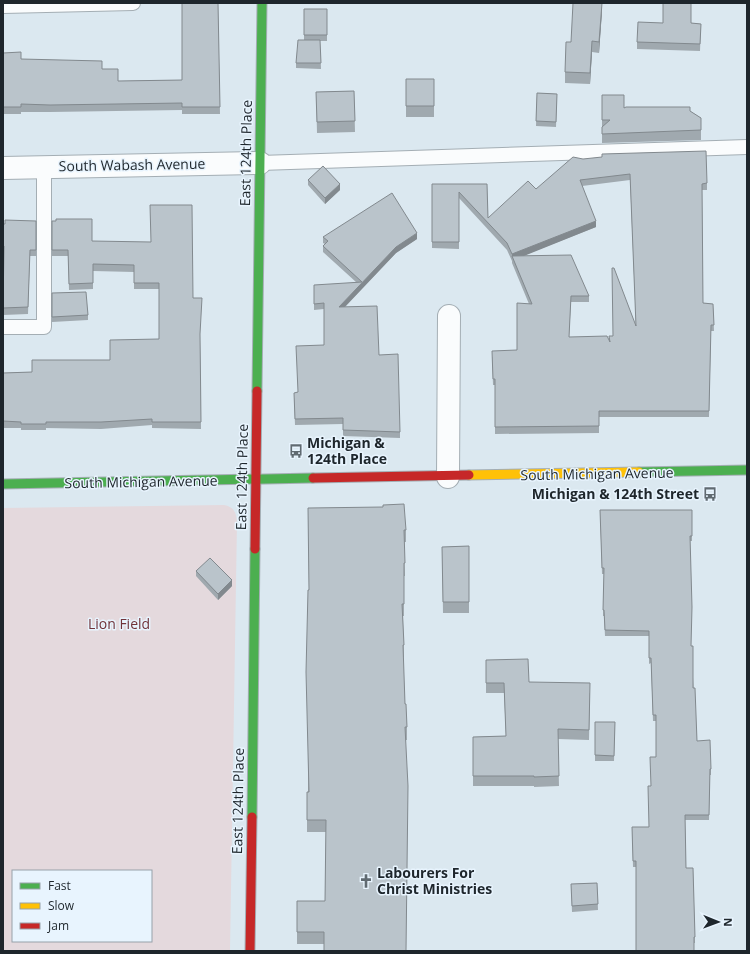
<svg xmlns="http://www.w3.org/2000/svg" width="750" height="954" font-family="'Open Sans',sans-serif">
  <rect width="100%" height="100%" fill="#dbe8f0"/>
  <path fill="#e4d9dd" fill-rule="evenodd" d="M224,505c10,2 12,7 13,17l-7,429h-227v-443zM13,871h138v70h-138z"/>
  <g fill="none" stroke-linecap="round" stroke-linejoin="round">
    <defs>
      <path id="lane" d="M3,6l130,-3
        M260,163l487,-16
        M3,327h41v-159"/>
      <path id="street" d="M3,168l257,-5
        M448,477l1,-161"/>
      <path id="fast" d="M257,391l5,-388
        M639,472l108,-2
        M3,484l310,-6
        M252,817l3,-268"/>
      <path id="slow" d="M469,475l170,-3"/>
      <path id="jam" d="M313,478l156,-3
        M255,549l2,-158
        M250,951l2,-134"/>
    </defs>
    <use href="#lane" stroke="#a4aeb4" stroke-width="16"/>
    <use href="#street" stroke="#a4aeb4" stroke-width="24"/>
    <use href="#fast" stroke="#a4aeb4" stroke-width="11"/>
    <use href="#slow" stroke="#a4aeb4" stroke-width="11"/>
    <use href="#jam" stroke="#a4aeb4" stroke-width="11"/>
    <use href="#lane" stroke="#fafcfd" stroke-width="14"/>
    <use href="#street" stroke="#fafcfd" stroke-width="22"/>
    <use href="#fast" stroke="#4caf50" stroke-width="9"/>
    <use href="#slow" stroke="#ffc107" stroke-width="9"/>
    <use href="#jam" stroke="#c62828" stroke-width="9"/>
  </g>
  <path fill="#a0a9af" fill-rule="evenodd" d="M218,3l2,111h-38v-4l-132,2h-29v2h-18v-61l18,6 81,10 16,12 64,-1z
    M304,9h23v32h-7l1,28 -25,-1v-5l8,-23z
    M602,11l-3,42 -7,-1 -2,32 -25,-1v-11l6,-30z
    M691,23l10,1 -1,27 -63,-2v-7z
    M406,79h28v38h-28z
    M354,91l1,41 -38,1 -1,-41z
    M537,93l20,1 -1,33 -20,-1z
    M602,95l22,13 66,3 11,7v22l-99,3z
    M583,159l124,24v7h-5l1,113 10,1 1,27h-3l-2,86h-110v16l-104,1v-49h-2l-1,-28 25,-7 12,-46 -17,-41v-3v1l-5,-11 -48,-52v51l-27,-1v-64h55l1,34 48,-29zM630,180l6,145 -23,11 -4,5 -40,-4 2,-35h18v-6l-67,-40 74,-29 -14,-41z
    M308,180l32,10 -15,14 -17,-19z
    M36,221v35h-6l-2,58 -25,1 1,-63h-1v-28z
    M52,221l40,20 101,57 7,42 1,89 -49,-1v-3l-51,4 -55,-1v2h-25v-2h-18v-55l29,-1 78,-12 49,-21v-50h-25v-17l-41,-1v18l-24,1 -1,-34h-16z
    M323,237l94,2 -21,14 -51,54 34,48 21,77v6l-57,-2v-12l-48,1 -1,-26 4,-7 26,-47v-36l-10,1v-19l42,-9 -33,-30v-6l2,-2 -2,-1z
    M52,293l36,22v5l-36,2z
    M308,508l98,22v12h-2l1,34h-1v40h-1l1,41h-1l2,47 2,23v13h-1l-82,204h-27v-43h28l1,-69h-19v-40h1l1,-202z
    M600,510h92v31h-2l1,105 6,95 14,28v6h-1l-1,45h-24l1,48h7l2,75h-1l-58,-76h-3l-1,-40h17l2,-41 5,-29v-36h-3l-2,-58 -2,1v-28h-44l-1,-20h-1l1,-42h-2z
    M469,546v67h-26l-1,-66z
    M196,571l36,15 -14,14 -22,-24z
    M486,660l43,22 61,11 -1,47 -31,-1 1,47 -25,1v-1h-61v-49l33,-1 -2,-43h-18z
    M595,722h20l-1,39h-19z
    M597,883l1,27 -26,2 -1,-28z"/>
  <path fill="#82898e" d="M602,3v8l-3,42v-11z
    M592,41v11l-2,32v-11z
    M340,184v6l-15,14v-6z
    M596,221v6l-82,33 -2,-4v5v-7z
    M417,233v6l-21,14 -57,60v-6l57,-60z
    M232,580v6l-14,14v-6z"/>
  <path fill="#bac4cb" stroke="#82898e" d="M182,3h36l2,104h-38v-4l-132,2 -29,-1v3h-18v-54l18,-1v7l81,2v8h16v12l64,-1z
    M573,3h29l-3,39 -7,-1 -2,32 -25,-1 1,-30h5z
    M663,3h28v20l10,1 -1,20 -63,-2 1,-20 25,1z
    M304,9h23v26h-23z
    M298,40h22l1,23h-25z
    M406,79h28v27h-28z
    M354,91l1,30 -38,1 -1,-30z
    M537,93l20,1 -1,28 -20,-1z
    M602,95h22v13l2,-1h64v4l11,7v12l-99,4v-7l8,-7h-8z
    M706,151l1,32 -5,1 1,119 10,1 1,21h-3l-2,86h-110v15l-104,1v-48h-2l-1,-28 25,-1v-47l15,1 -20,-48 59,-1 18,41h-18l-2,41 38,-1 3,6 -1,-6h4l-1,-68h2l22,58 -6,-152 -50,6 16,41 -84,33 -5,-11 -48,-51v50h-27v-58h55l1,34 40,-37 8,8 37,-32 10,2 19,-2v-3z
    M323,166l17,18 -15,14 -17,-18z
    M392,193l25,40 -21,14 -57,60 38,-1 2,49 19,-1 2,78 -57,-2v-12l-48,1 -1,-26 4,-1 -2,-46 28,-1v-42l-10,1v-19l48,-3 -39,-36 5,-5 -5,-4z
    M150,205h42l1,93h9l-2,36 1,88h-49v-3l-51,3h-55v2h-25v-2l-18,-1v-48l29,-1v-12h78v-20l49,-1v-56h-25v-18l-41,-1v19l-24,1 -1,-34h-16v-29h4v-2h36v22l59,1z
    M5,220l31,1v29h-6l-2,57 -25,1 1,-62h-1v-22h2z
    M86,292l2,23 -36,2v-24z
    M404,504l2,26h-2l1,33h-1v41h-2l2,41h-1l2,59h1l1,23h-2l3,59 -2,165h-82v-19h-27v-31h28l1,-81h-19v-28h2l-3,-120 2,-82h1l-1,-82 75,-1v-2z
    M600,510h92v26h-2l2,71 -1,39h2v42h2l2,53 13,-1 1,29h-1l-1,46h-24l1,53h7l2,69h-1v14h-58v-90h-3l-1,-34h17l-1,-41h3l-1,-29h6v-42h-3l-2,-57h-2v-27l-44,-1 -1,-20h-1l1,-42h-2z
    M469,546v56h-26l-1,-55z
    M210,558l22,22 -14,14 -22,-23z
    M528,659l1,23 61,1 -1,47 -31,-1 1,47 -25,1v-1h-61v-39l33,-1 -2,-53h-18v-23z
    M595,722h20l-1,34 -19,-1z
    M597,883l1,21 -26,2 -1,-22z"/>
  <defs>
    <symbol id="bus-bare" viewBox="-9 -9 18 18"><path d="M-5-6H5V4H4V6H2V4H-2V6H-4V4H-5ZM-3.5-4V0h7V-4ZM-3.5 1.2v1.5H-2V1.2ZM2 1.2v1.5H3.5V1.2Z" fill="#606a71" stroke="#e8f4fe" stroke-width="2.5" paint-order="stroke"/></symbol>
    <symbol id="church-bare" viewBox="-9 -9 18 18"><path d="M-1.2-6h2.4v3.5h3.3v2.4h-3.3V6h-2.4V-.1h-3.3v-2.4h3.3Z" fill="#606a71" stroke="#e8f4fe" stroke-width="2.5" paint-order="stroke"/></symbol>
  </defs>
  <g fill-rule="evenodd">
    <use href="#bus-bare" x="286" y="441" width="20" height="20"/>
    <use href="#bus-bare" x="700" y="484" width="20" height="20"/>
    <use href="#church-bare" x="356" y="871" width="20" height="20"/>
  </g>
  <g text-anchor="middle" stroke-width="3" stroke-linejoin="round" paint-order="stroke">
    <g font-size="14" fill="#1e262c" stroke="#e8f4fe">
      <text transform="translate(246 153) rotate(-89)" y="5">East 124th Place</text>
      <text transform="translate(132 165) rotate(-1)" y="5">South Wabash Avenue</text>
      <text transform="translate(597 474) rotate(-1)" y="5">South Michigan Avenue</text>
      <text transform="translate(242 477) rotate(-89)" y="5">East 124th Place</text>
      <text transform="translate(141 482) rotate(-1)" y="5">South Michigan Avenue</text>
      <text transform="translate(238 801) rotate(-89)" y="5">East 124th Place</text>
    </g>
    <g font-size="14" font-weight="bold" fill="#1e262c" stroke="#e8f4fe" text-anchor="start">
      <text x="307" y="448">Michigan &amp;<tspan x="307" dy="16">124th Place</tspan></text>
      <text x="699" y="499" text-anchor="end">Michigan &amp; 124th Street</text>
      <text x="377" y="878">Labourers For<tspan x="377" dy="16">Christ Ministries</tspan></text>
    </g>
    <g font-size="14" fill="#71333a" stroke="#e8f4fe">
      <text x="119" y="629">Lion Field</text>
    </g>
  </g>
  <rect width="750" height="954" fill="none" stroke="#1e262c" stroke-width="8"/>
  <rect x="12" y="870" width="140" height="72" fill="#e8f4fe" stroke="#97a2aa"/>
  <rect x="20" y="883" width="20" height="6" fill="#4caf50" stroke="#97a2aa"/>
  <text x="48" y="890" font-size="12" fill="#1e262c">Fast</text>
  <rect x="20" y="903" width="20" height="6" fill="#ffc107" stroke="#97a2aa"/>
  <text x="48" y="910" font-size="12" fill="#1e262c">Slow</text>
  <rect x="20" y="923" width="20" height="6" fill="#c62828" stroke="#97a2aa"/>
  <text x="48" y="930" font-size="12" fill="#1e262c">Jam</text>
  <g transform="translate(718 922) rotate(91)" stroke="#e8f4fe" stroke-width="3" paint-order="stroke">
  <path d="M0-3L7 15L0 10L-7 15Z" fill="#1e262c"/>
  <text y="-6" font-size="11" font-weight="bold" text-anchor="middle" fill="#1e262c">N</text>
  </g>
</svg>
